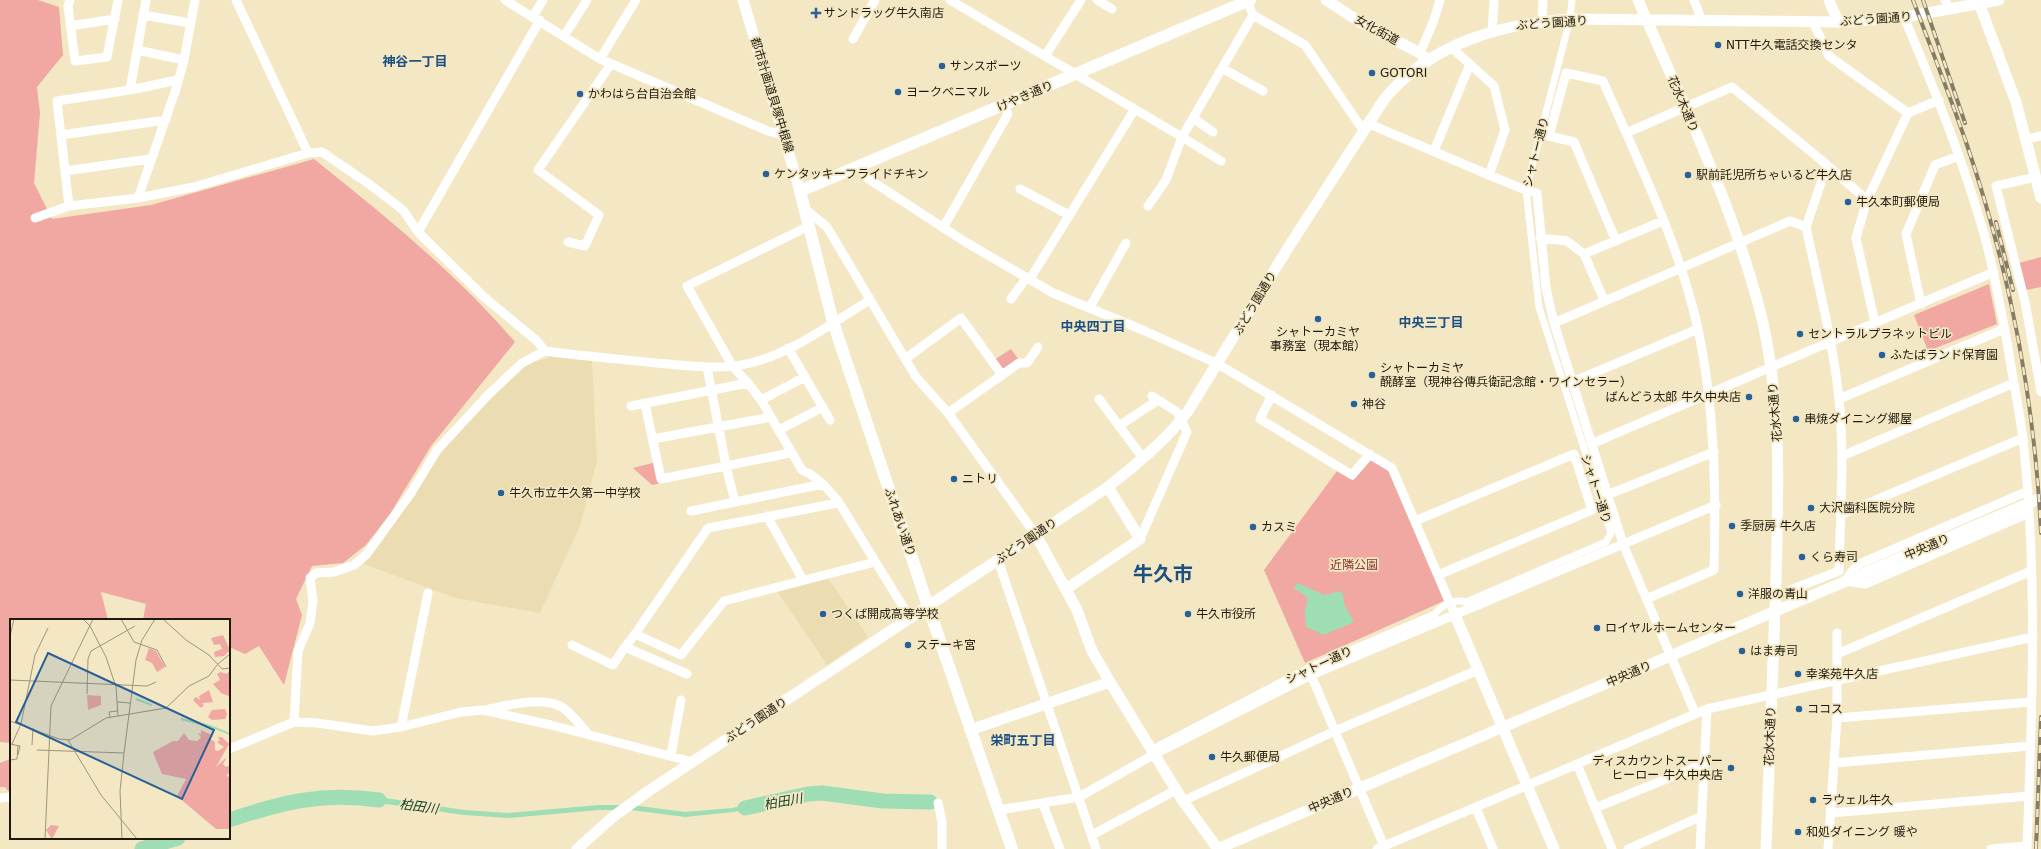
<svg xmlns="http://www.w3.org/2000/svg" width="2041" height="849" font-family="'DejaVu Sans','Noto Sans JP',sans-serif">
  <rect width="100%" height="100%" fill="#f4e7c4"/>
  <path fill="#ecdcb1" d="M550,357l42,3 5,101 -17,65 -40,87 -84,-15 -95,-35 29,-35 57,-83 75,-79z
    M828,578l40,59 -41,28 -50,-74z"/>
  <path fill="#f1a8a2" d="M0,0h38l21,7 4,48 -26,32 3,26 -6,70 18,36 99,-14 163,-46c71,57 142,114 201,183l-84,104 -41,68 -24,31 -23,18 -31,3 -16,33 6,16 -18,70 -25,-39 -14,8 -16,-7v-27h-86l3,-16 -45,-12 7,28h-97v123l-11,-1z
    M2041,257v30l-15,3 -7,-27z
    M1989,284l8,40 -69,27 -14,-36z
    M1011,349l8,11 -17,11 -8,-11z
    M1371,460l17,10 56,131 -139,62 -41,-93 73,-99 16,9z
    M656,462l5,21 -9,2 -19,-17z
    M11,749v45l-6,-7h-5v-24l10,-4z"/>
  <path fill="#9fdeb4" d="M1298,583l26,12 18,-4 3,15 9,16 -30,13 -18,-8 -1,-17 3,-12 -14,-10z
    M359,794l105,16 44,3 91,-8h33l53,7 47,-4 31,-6 1,5 -31,5 -48,5 -54,-7h-32l-90,8 -45,-3 -106,-15z"/>
  <g fill="none" stroke-linecap="round" stroke-linejoin="round">
    <path stroke="#9fdeb4" stroke-width="15" d="M745,808l63,-14 14,-1 61,8 47,1
      M229,820c54,-18 93,-28 150,-20
      M142,849l36,-11"/>
    <path stroke="#fff" stroke-width="7" d="M1158,746l150,-78 127,-54c9,-11 18,-15 31,-12l140,-60 5,-9 -72,-226 -13,-117 44,-171 2,-19"/>
    <path stroke="#fff" stroke-width="9" d="M70,0l-2,6 7,55 32,-4 11,-57
      M236,0l72,153
      M505,0l95,59 168,72 17,5
      M950,0l232,137 71,-122
      M1097,0l15,9
      M1694,0l8,21
      M1945,0l4,8
      M1247,1l6,14 52,30 58,85
      M143,15l47,8
      M533,16l10,-16
      M1904,17c30,71 59,143 80,217 10,35 16,72 23,108 5,33 12,65 16,97 15,136 9,274 4,410
      M1542,21l1,-21
      M1813,22l16,34 79,57
      M70,26l45,-7
      M1492,31l2,-31
      M564,36l23,-36
      M853,39l22,-39
      M1452,48l42,38 11,44 -16,45 37,15 11,3 9,95 8,35 69,221 72,169
      M137,50l47,10
      M1420,53l14,-33 6,-20
      M1045,56l36,-56
      M600,59l36,-59
      M1222,68l41,23
      M130,90l16,-90
      M1193,118l20,14
      M1367,123l122,52
      M1626,133l106,-46 88,72 47,41
      M61,135l105,-15
      M2027,139l14,-3
      M1434,151l36,-87
      M859,166l8,12 100,65 86,50 92,38 73,33 174,104 63,147
      M65,171l85,-12
      M2036,177l-40,9 29,116 16,90
      M1020,189l49,26
      M138,198l38,-109 8,-29 11,-60
      M69,206l-12,-105 73,-11 48,-10
      M1148,206l18,-26 16,-43 39,24
      M805,209l22,18 89,150 32,36 88,122
      M35,218l34,-12 69,-8 56,-11 114,-34 14,-1 47,32 34,26 15,22 66,65 53,44 8,10c37,5 75,8 112,12 32,3 66,8 97,-1 42,-11 79,-40 116,-62
      M809,226l-122,60 46,81 15,16 13,17 41,70c16,7 25,18 36,31l72,117
      M1806,227l21,-62
      M943,228l65,-114 -4,-9
      M418,232l122,-212
      M1540,238l27,3 17,13 20,46
      M1616,241l-42,-99 -25,-6 17,-63 37,8c35,80 76,162 95,248 17,80 18,160 16,241l-68,29
      M568,242l17,4 14,-31 -61,-45 73,-106
      M1584,254l79,-33
      M1030,279l105,-170
      M1011,299l16,-22
      M1921,304l-15,-70 29,-69 24,-9
      M1090,307l36,-64
      M1554,323l236,-102 16,6c12,57 27,114 33,172 6,57 1,115 0,172l-49,19
      M1875,323l-19,-85 11,-38 41,-87 31,-13
      M788,348l42,72
      M905,359l56,-41 41,57
      M707,367l19,99 9,36
      M1572,382l126,-53
      M1272,395l-12,24 92,56 18,-21
      M1099,399l44,59
      M1839,399l165,-70
      M761,400l44,-23
      M645,404l16,75 129,-26
      M631,406l117,-23
      M948,413l71,-50h8l11,-16
      M1119,426l39,-26
      M779,430l44,-23
      M653,439l118,-22
      M1591,444l403,-172
      M1842,456l172,-73
      M1607,495l107,-43
      M838,503l-130,25 -73,106 46,21 43,-54 151,-39
      M691,511l132,-27
      M1840,515l183,-77
      M767,516l36,64
      M1415,521l159,-67 18,56 -154,65
      M1140,539l47,-107 -10,-20 -25,-16
      M998,560l98,289
      M1845,581l12,-16 171,-74
      M1845,581l20,3 164,-71
      M636,633l-11,14 62,27
      M572,645l41,20 12,-18
      M1837,654l194,-83
      M1311,675l73,171
      M489,709c22,-4 60,-15 78,2 8,7 15,16 21,23
      M1837,718l194,-16
      M294,722l4,-71 12,-28 3,-22 -3,-23 6,-5 18,-1 20,-7 12,-10 45,-62 26,-43 51,-55 34,-32 23,-12
      M401,727l27,-134
      M229,749l65,-27 23,1 56,8 28,-4 60,-15 22,-2 68,15 142,37
      M671,755l10,-55
      M1834,763l196,-17
      M1577,764l35,85
      M0,798l11,-1
      M1183,801l152,-70 143,-61
      M938,803l4,19v27
      M1043,804l17,45
      M1476,808l17,41
      M1595,808l108,-44
      M999,810l80,-13 76,-43 156,-79 405,-170
      M1831,813l198,-17
      M1092,835l84,-45
      M1377,849l330,-140 326,-72
      M1628,849l74,-33
      M1700,849l7,-140
      M1828,849l9,-131v-85
      M1991,849l36,-3"/>
    <path stroke="#fff" stroke-width="11" d="M743,0l57,191
      M1326,0l34,22 60,31 8,8
      M1638,0c46,106 98,211 125,323 19,86 15,172 13,258 -3,90 -7,179 -10,268
      M1829,0l9,22
      M1979,0v3l37,99 25,96
      M1036,535l41,75 15,41 18,31 73,119 35,48
      M1066,589l74,-50 -32,-52
      M1455,615l99,234
      M970,730l140,-48
      M577,849l37,-33 36,-26 458,-303c28,-23 58,-46 80,-76l100,-163 97,-150c47,-55 115,-74 185,-79l268,3 61,-4 100,-18
      M1217,849l824,-351"/>
    <path stroke="#fff" stroke-width="12" d="M1012,849l-84,-243 -95,-284 -33,-131 450,-191"/>
    <defs>
      <path id="rail" d="M1913,0c18,48 37,96 54,145 42,124 68,257 74,388
        M1923,0l42,123
        M1996,222l17,68
        M2036,849l5,-132"/>
    </defs>
    <use href="#rail" stroke="#867d65" stroke-width="4"/>
    <use href="#rail" stroke="#f4e7c4" stroke-width="2.5" stroke-dasharray="8" stroke-linecap="butt"/>
  </g>
  <g fill="#286098" stroke="#f4e7c4" stroke-width="1.5">
    <path d="M814 7h4v4h4v4h-4v4h-4v-4h-4v-4h4z"/>
    <circle cx="1718" cy="45" r="4"/>
    <circle cx="942" cy="66" r="4"/>
    <circle cx="1372" cy="73" r="4"/>
    <circle cx="898" cy="92" r="4"/>
    <circle cx="580" cy="94" r="4"/>
    <circle cx="766" cy="174" r="4"/>
    <circle cx="1688" cy="175" r="4"/>
    <circle cx="1848" cy="202" r="4"/>
    <circle cx="1318" cy="319" r="4"/>
    <circle cx="1800" cy="334" r="4"/>
    <circle cx="1882" cy="355" r="4"/>
    <circle cx="1372" cy="375" r="4"/>
    <circle cx="1749" cy="397" r="4"/>
    <circle cx="1354" cy="404" r="4"/>
    <circle cx="1796" cy="419" r="4"/>
    <circle cx="954" cy="479" r="4"/>
    <circle cx="501" cy="493" r="4"/>
    <circle cx="1811" cy="508" r="4"/>
    <circle cx="1732" cy="526" r="4"/>
    <circle cx="1253" cy="527" r="4"/>
    <circle cx="1802" cy="557" r="4"/>
    <circle cx="1740" cy="594" r="4"/>
    <circle cx="823" cy="614" r="4"/>
    <circle cx="1188" cy="614" r="4"/>
    <circle cx="1597" cy="628" r="4"/>
    <circle cx="908" cy="645" r="4"/>
    <circle cx="1742" cy="651" r="4"/>
    <circle cx="1798" cy="674" r="4"/>
    <circle cx="1799" cy="709" r="4"/>
    <circle cx="1212" cy="757" r="4"/>
    <circle cx="1731" cy="768" r="4"/>
    <circle cx="1813" cy="800" r="4"/>
    <circle cx="1798" cy="832" r="4"/>
  </g>
  <g text-anchor="middle" stroke-width="3.5" stroke-linejoin="round" paint-order="stroke">
    <g font-size="12" fill="#1f1a0d" stroke="#f4e7c4" text-anchor="start">
      <text x="824" y="17">サンドラッグ牛久南店</text>
      <text x="1726" y="49">NTT牛久電話交換センタ</text>
      <text x="950" y="70">サンスポーツ</text>
      <text x="1380" y="77">GOTORI</text>
      <text x="906" y="96">ヨークベニマル</text>
      <text x="588" y="98">かわはら台自治会館</text>
      <text x="774" y="178">ケンタッキーフライドチキン</text>
      <text x="1696" y="179">駅前託児所ちゃいるど牛久店</text>
      <text x="1856" y="206">牛久本町郵便局</text>
      <text x="1318" y="336" text-anchor="middle">シャトーカミヤ<tspan x="1318" dy="14">事務室（現本館）</tspan></text>
      <text x="1808" y="338">セントラルプラネットビル</text>
      <text x="1890" y="359">ふたばランド保育園</text>
      <text x="1380" y="372">シャトーカミヤ<tspan x="1380" dy="14">醗酵室（現神谷傳兵衛記念館・ワインセラー）</tspan></text>
      <text x="1741" y="401" text-anchor="end">ばんどう太郎 牛久中央店</text>
      <text x="1362" y="408">神谷</text>
      <text x="1804" y="423">串焼ダイニング郷屋</text>
      <text x="962" y="483">ニトリ</text>
      <text x="509" y="497">牛久市立牛久第一中学校</text>
      <text x="1819" y="512">大沢歯科医院分院</text>
      <text x="1740" y="530">季厨房 牛久店</text>
      <text x="1261" y="531">カスミ</text>
      <text x="1810" y="561">くら寿司</text>
      <text x="1748" y="598">洋服の青山</text>
      <text x="831" y="618">つくば開成高等学校</text>
      <text x="1196" y="618">牛久市役所</text>
      <text x="1605" y="632">ロイヤルホームセンター</text>
      <text x="916" y="649">ステーキ宮</text>
      <text x="1750" y="655">はま寿司</text>
      <text x="1806" y="678">幸楽苑牛久店</text>
      <text x="1807" y="713">ココス</text>
      <text x="1220" y="761">牛久郵便局</text>
      <text x="1723" y="765" text-anchor="end">ディスカウントスーパー<tspan x="1723" dy="14">ヒーロー 牛久中央店</tspan></text>
      <text x="1821" y="804">ラウェル牛久</text>
      <text x="1806" y="836">和処ダイニング 暖や</text>
    </g>
    <g font-size="12" fill="#1f1a0d" stroke="#f4e7c4">
      <text transform="translate(1876 19) rotate(-4)" y="4">ぶどう園通り</text>
      <text transform="translate(1552 23) rotate(-4)" y="4">ぶどう園通り</text>
      <text transform="translate(1377 30) rotate(29)" y="4">女化街道</text>
      <text transform="translate(772 95) rotate(73)" y="4">都市計画道貝塚中根線</text>
      <text transform="translate(1025 96) rotate(-23)" y="4">けやき通り</text>
      <text transform="translate(1683 104) rotate(67)" y="4">花水木通り</text>
      <text transform="translate(1536 152) rotate(-76)" y="4">シャトー通り</text>
      <text transform="translate(1255 303) rotate(-59)" y="4">ぶどう園通り</text>
      <text transform="translate(1775 412) rotate(-95)" y="4">花水木通り</text>
      <text transform="translate(1596 489) rotate(72)" y="4">シャトー通り</text>
      <text transform="translate(900 522) rotate(71)" y="4">ふれあい通り</text>
      <text transform="translate(1026 541) rotate(-34)" y="4">ぶどう園通り</text>
      <text transform="translate(1927 547) rotate(-23)" y="4">中央通り</text>
      <text transform="translate(1319 665) rotate(-25)" y="4">シャトー通り</text>
      <text transform="translate(1629 674) rotate(-23)" y="4">中央通り</text>
      <text transform="translate(756 720) rotate(-33)" y="4">ぶどう園通り</text>
      <text transform="translate(1770 736) rotate(-88)" y="4">花水木通り</text>
      <text transform="translate(1331 800) rotate(-23)" y="4">中央通り</text>
    </g>
    <g font-size="12" fill="#8c3633" stroke="#f4e7c4">
      <text x="1354" y="569">近隣公園</text>
    </g>
    <g font-size="13" font-weight="bold" fill="#1c4f82" stroke="#f4e7c4">
      <text x="415" y="66">神谷一丁目</text>
      <text x="1431" y="327">中央三丁目</text>
      <text x="1093" y="331">中央四丁目</text>
      <text x="1023" y="745">栄町五丁目</text>
    </g>
    <g font-size="13" font-style="italic" fill="#0d3d22" stroke="#f4e7c4">
      <text transform="translate(783 801) rotate(-10)" y="5">柏田川</text>
      <text transform="translate(419 806) rotate(8)" y="5">柏田川</text>
    </g>
    <g font-size="20" font-weight="bold" fill="#1c4f82" stroke="#f4e7c4">
      <text x="1163" y="581">牛久市</text>
    </g>
  </g>
  <g transform="translate(10 619)">
    <rect width="220" height="220" fill="#f4e7c4"/>
    <path d="M213,16l7,15 -6,6 -9,1 -1,-5 8,-3 -2,-5 -6,1 -3,-7zM139,29l7,3 9,16 -8,5 -5,-9 -7,-3zM220,51v46l-1,-20 -8,-3 -8,-9 7,-4 -3,-6 3,-2 7,2zM199,71l4,12 -11,1 2,2 -3,3 -8,-8 3,-3 4,3 -1,-4zM77,76l14,1v9l-13,5zM215,90l2,5 -2,5 -13,1 -4,-3 4,-7zM191,111l13,6 -5,2 6,4v8l3,1 6,-4 -6,-4 -1,-2h3l-2,-4h4l7,7 -13,23 11,-10 -4,7 3,3 4,-2v8l-4,2 4,3v51h-14l-39,-33 9,-17 -24,-5 -8,-19 -1,-3 20,-11h5l6,-8 5,7 8,1 4,-3 -3,-5 3,1zM41,206l8,1 -7,13 -6,-9z" fill="#f1a8a2"/>
    <path fill="none" stroke="#9fdeb4" stroke-width="2" d="M126,80l16,6M171,100l29,7 20,8"/>
    <path fill="none" stroke="#9f957b" stroke-width="1" d="M73,0l7,7 16,31 10,30 2,29M111,0l13,23 23,8 9,17M153,0l23,21 23,15 13,14 8,-1M0,17l4,-17M208,45l12,-10M0,61l137,6 9,-4M77,75l1,-35 3,-8 44,-25M107,83l13,1M100,98l-1,-5 8,-1M0,102l49,18 11,1 36,-22 60,-10 23,-22 20,-10 8,-11M58,121l33,55 36,44M0,125l10,2 -2,9M2,125l9,-20 14,-69 13,-27M22,126l1,-17M27,131l87,3 12,-93 6,-20 13,-21M0,141l7,-1 1,-14M0,182v29M35,220l6,-133 42,-87M112,220l-2,-48 4,-38"/>
    <path fill="#286098" fill-opacity="0.15" stroke="#286098" stroke-width="2" d="M38,34l166,77 -32,69 -166,-77z"/>
    <rect width="220" height="220" fill="none" stroke="#1f1a0d" stroke-width="2"/>
  </g>
</svg>
